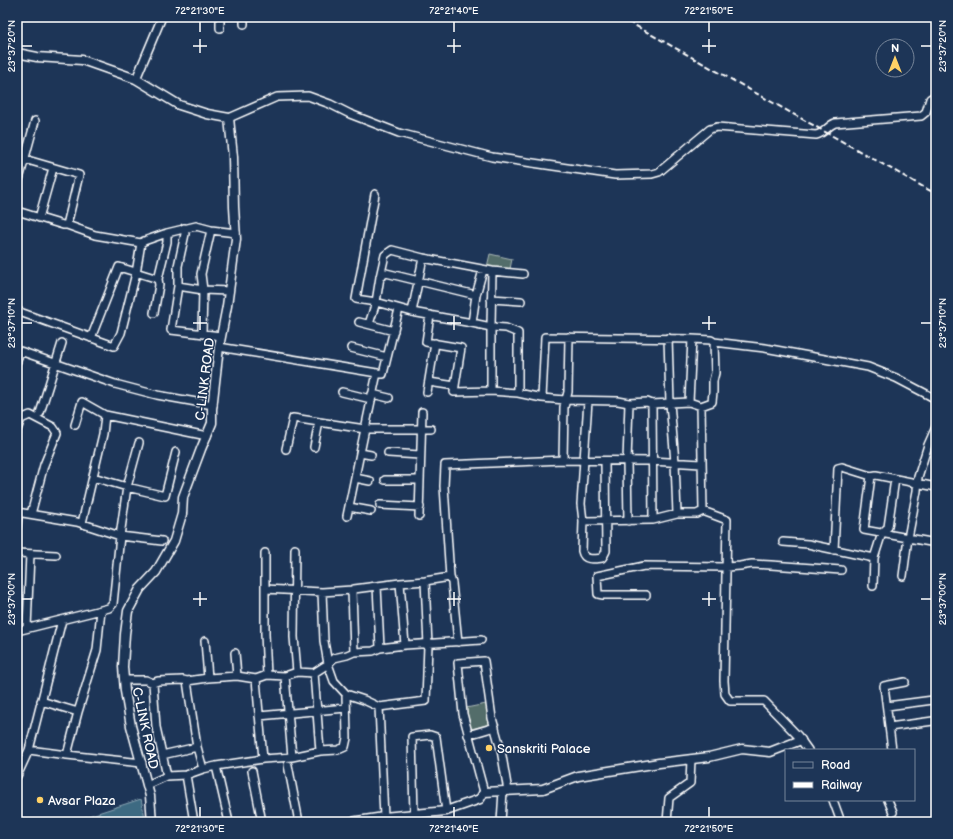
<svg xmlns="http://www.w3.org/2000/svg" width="953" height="839" font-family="'Balsamiq Sans',sans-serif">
  <rect width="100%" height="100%" fill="#1d3557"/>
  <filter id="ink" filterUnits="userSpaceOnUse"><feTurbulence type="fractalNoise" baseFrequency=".025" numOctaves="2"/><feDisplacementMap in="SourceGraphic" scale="8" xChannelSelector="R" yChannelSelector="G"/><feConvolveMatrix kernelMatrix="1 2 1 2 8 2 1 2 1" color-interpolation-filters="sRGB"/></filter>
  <g filter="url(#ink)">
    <path fill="#536d6b" stroke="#a9b6b5" d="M490,254l22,5 -2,10 -23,-2z
      M486,704l4,20 -19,5 -5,-21z"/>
    <path fill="#3e6a82" stroke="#8ba6b4" d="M141,799l5,23h-73v-1z"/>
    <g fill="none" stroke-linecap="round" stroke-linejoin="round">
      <defs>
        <path id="minor" d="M220,17v11
          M244,17v7
          M136,79l26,-62
          M229,118l48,-21 31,-1 22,8 20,10 49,19 93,24 123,18 37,-1 7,-2 51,-43 7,-2 99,8c9,-2 11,-9 19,-12l86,-7 5,-4 4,-13 3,-2h3
          M24,159l55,16 -12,50
          M17,187l18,-66
          M375,194l-19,105 20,3 4,-25 5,-22 7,-5 31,8
          M17,211l46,14h4l28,10 46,8 3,-2 23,-8 29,-7 15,4 25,3
          M39,218l14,-50
          M184,228l1,6 -7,32v20l-7,44 50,6
          M380,277l6,-4 90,22 7,-25
          M178,286l25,4 26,1
          M476,295l-4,28 19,4 1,-56 31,3
          M491,299l30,2
          M399,309l-16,65 -6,-1 -12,56h66
          M17,311l97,35 7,-13 15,-60 5,-30
          M412,312l60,11
          M154,313l5,-28 -1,-6 9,-37v-9
          M430,315l-4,27 35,6 -7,44 37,-1 27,2 24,5 23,2 53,1 11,2 18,-1 5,2 18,-1 19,-1 12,4 11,-4 1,-10v-11l2,-8 -1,-31
          M359,322l35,9
          M369,324l7,-22 36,10 11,-54 69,13
          M202,333l1,-43 -2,-16 10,-44
          M91,338l28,-71 39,12
          M668,338l2,65 5,59 2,52
          M219,347l158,26
          M351,348l36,9
          M17,361l3,-10 95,33 42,11 56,10
          M429,382l26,4
          M491,391v-64l15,1 12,5v60
          M342,392l29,7
          M427,392l8,-49
          M372,394l17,4
          M542,398l3,-61 147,2 19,1 3,2 51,6 103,19 28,11 40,21
          M588,401l-7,103 2,17 -1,30c2,10 12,8 20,7l2,-3 2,-4 -1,-90
          M689,402l3,-63
          M652,404l1,116
          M701,406l2,105
          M40,413l22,-70
          M75,425l7,-23 23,13
          M17,430l4,-11 9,-4 23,12 4,6 -13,32 -13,49
          M314,447l5,-25
          M286,449l7,-31 72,11 -18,87
          M360,453l11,2
          M388,453l32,2
          M563,460l1,-53 4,-15 1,-55
          M871,476l-7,54 72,13
          M93,477l34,10 38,9 11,-44
          M355,478l15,3
          M385,480h35
          M380,505l40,2
          M349,507l22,4
          M17,512l60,10 43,14 42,5
          M419,516l3,-104
          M583,521l70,-1 24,-6h20l6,-3 24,9 -3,161 1,13 5,7h34l34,35 10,14
          M628,521l-1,-60 2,-58
          M82,523l21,-89 2,-19 102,21
          M17,526l1,-14
          M783,542l25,2 66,14
          M295,549l-1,88 3,35
          M834,550l4,-82 4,-1 29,9 5,-1 60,12
          M17,553l39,2
          M265,553v81l2,41
          M903,576l5,-38 9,-47 1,-14 10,-32 8,-18
          M400,583l5,62
          M377,586l3,62
          M873,586l1,-28 8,-25 6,-6 7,-48
          M265,589l57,3 30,-2 2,-1 46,-6 25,-2 25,-4
          M352,590l2,62
          M322,592l2,49 4,23 6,17 12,13 18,6 15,7 47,-6 2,-56 -3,-64
          M646,595h-43l-5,-1 -1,-18 47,-10 82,1 14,-1 12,-2 19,1 70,5
          M27,628l3,-74
          M17,631l92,-23 4,-4 7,-68 7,-49 12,-44
          M205,641l3,37
          M458,642l-6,-59 -2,-6 -6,-91 1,-21 118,-5 89,1 49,3
          M235,653l2,23
          M314,673l6,78
          M285,676l7,81
          M256,679l7,80
          M124,680h22l7,3 5,-2 25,-1 4,1 21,-3 29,-2 19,3 11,-4 18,1 12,-4 17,1 14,-9 6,-6 13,-3 7,-3 19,-1 7,-3 25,-3 76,-5
          M187,681l10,66 6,22
          M153,683l3,44 11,49
          M41,701l37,11
          M887,706l46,-6
          M379,707l5,110
          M259,716l87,-8
          M889,727l44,-6
          M468,735l27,-8
          M29,750l33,-130
          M892,750l-8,-64 21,-4
          M67,755l75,8
          M162,755l35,-8
          M288,765l11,57
          M216,766l13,56
          M252,771l10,51
          M186,775l8,47
          M17,776l12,-26 38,5 11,-43 19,-62 4,-40
          M147,785l20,-9 19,-1 17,-6 13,-3 47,-7 29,-2 28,-6 18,-1 7,-3 2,-9 -1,-44
          M484,792l-21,-78 -5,-51 26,-2 8,57 9,32 7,41
          M833,800l8,22
          M888,800l5,12
          M414,814l-2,-77 18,-2 6,2 10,74
          M501,822l2,-31
          M667,822l2,-24 21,-15 1,-24"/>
        <path id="tertiary" d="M17,53l20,4 45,3 54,19 43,26 28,9 22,4 4,39 1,50 2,32 -9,67 -8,41 -7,62v14l-11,26 -18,48 -1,17 -8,27 -18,31 -16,17 -12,22 -3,23 -2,33 2,24 6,35 19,70 2,26
          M351,822l33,-5 62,-6 34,-12 4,-7 59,-3 35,-13 81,-13 50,-6 33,-8 28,3 31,-12"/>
      </defs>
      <use href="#minor" stroke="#fff" stroke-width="10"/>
      <use href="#tertiary" stroke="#fff" stroke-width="11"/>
      <use href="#minor" stroke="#1d3557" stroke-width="7"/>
      <use href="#tertiary" stroke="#1d3557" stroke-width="8"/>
      <path stroke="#fff" stroke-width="2" stroke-dasharray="6 3" stroke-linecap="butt" d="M620,17l316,177"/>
    </g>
  </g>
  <path fill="none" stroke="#fff" stroke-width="1.5" d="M200,22v10M454,22v10M709,22v10M200,39v14M454,39v14M709,39v14M22,46h10M193,46h14M447,46h14M702,46h14M921,46h10M200,316v14M454,316v14M709,316v14M22,323h10M193,323h14M447,323h14M702,323h14M921,323h10M200,592v14M454,592v14M709,592v14M22,599h10M193,599h14M447,599h14M702,599h14M921,599h10M200,807v10M454,807v10M709,807v10"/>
  <g fill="#ffd166" stroke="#1d3557" stroke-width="1.5">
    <circle cx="489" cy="748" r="4"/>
    <circle cx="40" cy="800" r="4"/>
  </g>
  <g text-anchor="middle" stroke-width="3" stroke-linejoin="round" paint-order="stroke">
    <g font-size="13" fill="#fff" stroke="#1d3557">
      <text transform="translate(204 379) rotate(-83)" y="5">C-LINK ROAD</text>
      <text transform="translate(146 728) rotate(78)" y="5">C-LINK ROAD</text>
    </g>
    <g font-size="13" fill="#fff" stroke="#1d3557" text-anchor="start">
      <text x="497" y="753">Sanskriti Palace</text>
      <text x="48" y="805">Avsar Plaza</text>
    </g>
  </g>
  <rect width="953" height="839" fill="none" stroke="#1d3557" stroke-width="44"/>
  <rect x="785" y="749" width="130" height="52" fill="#1d3557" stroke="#77869a"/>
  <rect x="793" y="762" width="20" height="6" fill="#1d3557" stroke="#77869a"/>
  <text x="821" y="769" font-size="12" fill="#ffffff">Road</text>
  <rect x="793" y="782" width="20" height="6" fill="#ffffff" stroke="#77869a"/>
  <text x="821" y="789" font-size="12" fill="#ffffff">Railway</text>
  <g transform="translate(895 58)"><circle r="19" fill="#1d3557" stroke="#77869a"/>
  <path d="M0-3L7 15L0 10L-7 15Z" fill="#ffd166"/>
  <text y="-6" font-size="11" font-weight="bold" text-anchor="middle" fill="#ffffff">N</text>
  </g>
  <rect x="22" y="22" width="909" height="795" fill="none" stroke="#fff" stroke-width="1.5"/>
  <g font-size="10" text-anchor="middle" fill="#fff">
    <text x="200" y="14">72°21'30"E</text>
    <text x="454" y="14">72°21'40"E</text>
    <text x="709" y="14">72°21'50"E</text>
    <text transform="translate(11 46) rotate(-90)" y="4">23°37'20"N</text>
    <text transform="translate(942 46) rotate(-90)" y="4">23°37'20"N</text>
    <text transform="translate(11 323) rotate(-90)" y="4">23°37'10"N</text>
    <text transform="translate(942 323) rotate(-90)" y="4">23°37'10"N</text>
    <text transform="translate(11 599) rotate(-90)" y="4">23°37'00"N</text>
    <text transform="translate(942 599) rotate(-90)" y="4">23°37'00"N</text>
    <text x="200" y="832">72°21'30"E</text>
    <text x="454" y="832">72°21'40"E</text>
    <text x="709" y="832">72°21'50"E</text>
  </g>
</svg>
